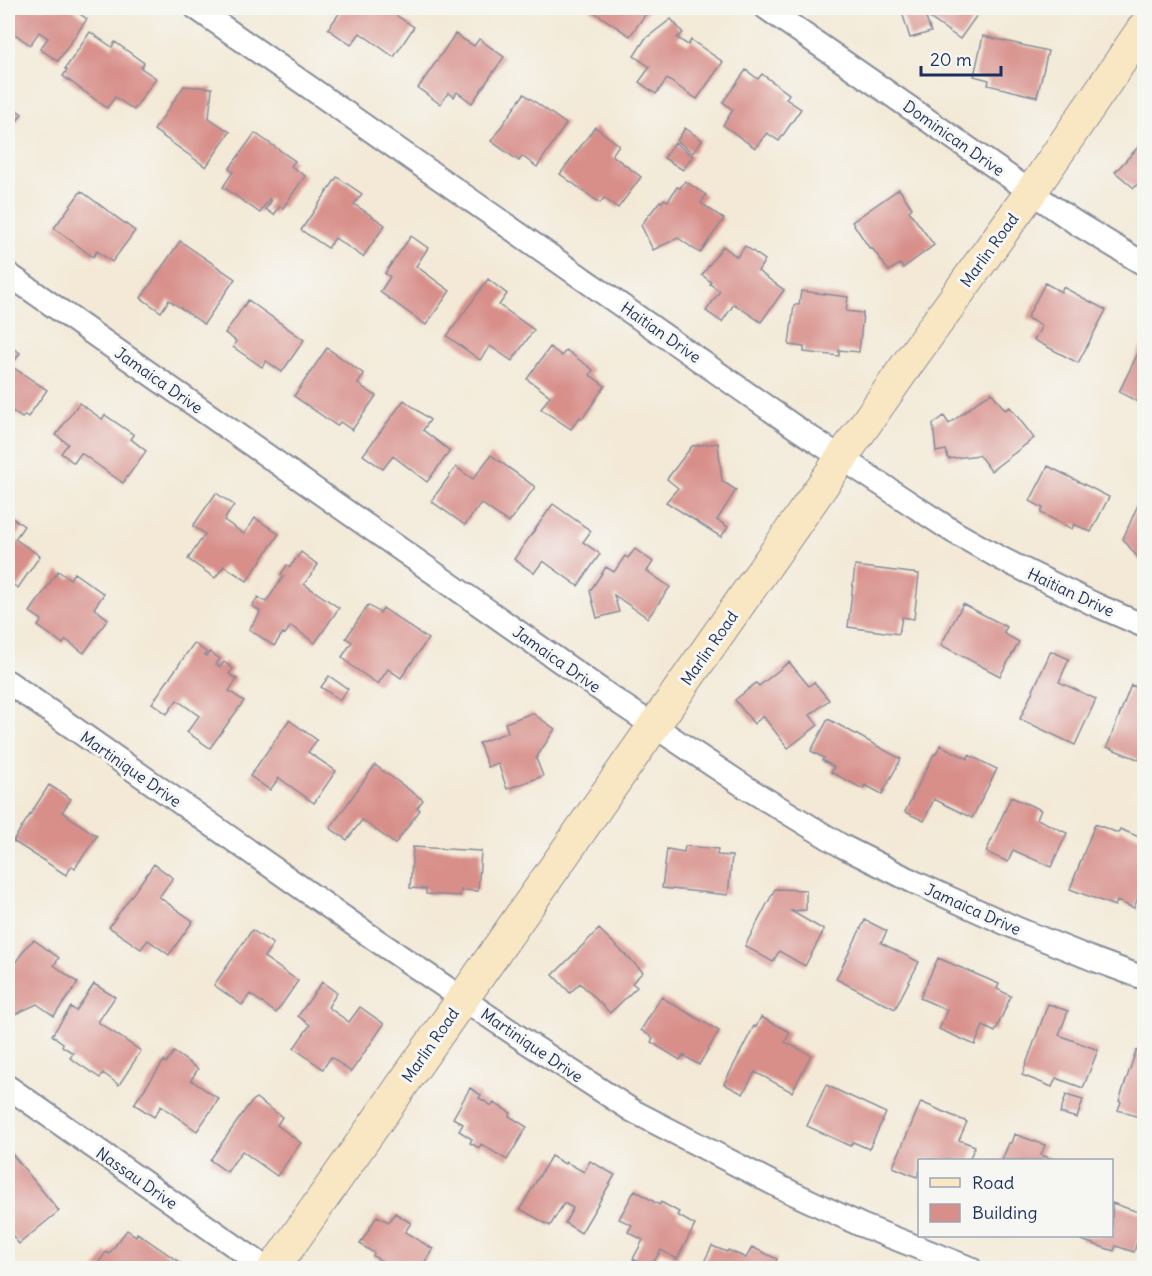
<svg xmlns="http://www.w3.org/2000/svg" width="1152" height="1276" font-family="Delius,sans-serif">
  <rect width="100%" height="100%" fill="#f6f6f2"/>
  <filter id="ink" filterUnits="userSpaceOnUse"><feTurbulence type="fractalNoise" baseFrequency=".0167" numOctaves="2"/><feDisplacementMap in="SourceGraphic" scale="12" xChannelSelector="R" yChannelSelector="G"/><feConvolveMatrix kernelMatrix="1 2 1 2 8 2 1 2 1" color-interpolation-filters="sRGB"/></filter>
  <filter id="wash" filterUnits="userSpaceOnUse"><feTurbulence type="fractalNoise" baseFrequency=".008" numOctaves="4" result="noise"/><feDisplacementMap in="SourceGraphic" scale="24" xChannelSelector="R" yChannelSelector="G"/><feGaussianBlur stdDeviation="1.35" result="paint"/><feColorMatrix in="noise" values="0 0 0 0 0 0 0 0 0 0 0 0 0 0 0 0 0 1.4 0 .05"/><feComposite in="paint" operator="in"/></filter>
  <g filter="url(#wash)">
    <rect width="100%" height="100%" fill="#f3e9d6"/>
    <g id="blocks">
      <path fill="#d88f8a" d="M12,8h59l16,11 -29,42 -18,-12 8,-11 -9,-6 -9,13 -22,-16v-14z
        M343,8h44v1l27,18 -20,30 -34,-24 -9,12 -23,-16z
        M588,8h62l-20,28z
        M905,8h77l-22,31 -35,-24 6,17 -21,6 -8,-26z
        M671,19l12,14 -6,5 11,7 3,-5 32,22 -26,37 -30,-20 -11,15 -17,-12 11,-15 -16,-11 11,-17z
        M90,32l22,15 3,-5 29,21 -3,5 15,10 -22,32 -19,-13 -8,11 -44,-32 4,-6 -2,-1z
        M455,34l19,12 5,-7 25,18 -32,46 -15,-11 -3,5 -6,-4 -8,11 -22,-16z
        M983,36l65,15 -11,46 -49,-12 1,-5 -15,-4z
        M746,70l12,9 4,-5 27,20 -3,5 15,10 -22,32 -12,-8 -12,15 -32,-23 10,-15 -10,-8z
        M184,86l28,2 -3,30 21,14 -24,35 -52,-37z
        M524,94l42,30 -29,43 -15,-11 -3,5 -28,-20z
        M8,104l14,10 -14,20z
        M595,127l24,18 -7,10 29,22 -23,31 -14,-10 -4,5 -40,-29z
        M685,128l17,12 -9,13 -16,-12z
        M255,133l40,28 -4,5 14,10 -22,32 -3,-2 -6,9 -8,-6 5,-8 -2,-2 -9,14 -37,-26 10,-15 -4,-3z
        M1144,141v35l-10,12 -19,-16z
        M675,143l18,13 -10,14 -19,-12z
        M337,177l25,17 -8,10 31,21 -22,32 -28,-19 -7,10 -27,-18z
        M685,181l21,14 -5,8 23,16 -24,34 -22,-15 -25,12 -12,-25 19,-24 2,1 2,-3 4,2 9,-14 3,1z
        M899,189l13,19 -3,3 25,34 -31,23 -3,-4 -11,7 -17,-23 -2,1 -18,-27z
        M81,191l54,40 -23,31 -15,-11 -4,6 -39,-29z
        M411,236l17,12 -12,18 34,25 -24,34 -46,-33 10,-15 -5,-4z
        M180,241l55,38 -31,45 -35,-24 -8,12 -20,-14z
        M723,246l14,11 8,-11 20,14 -7,11 26,19 -23,32 -27,-18 -12,18 -16,-11 14,-20 -10,-7 1,-2 -9,-7z
        M488,279l19,15 -8,11 35,25 -22,31 -22,-15 -10,14 -33,-24z
        M1045,283l16,9 2,-5 43,23 -28,53 -44,-23 8,-14 -15,-8z
        M801,291l47,6 -2,14 17,2 -4,39 -20,-2v6l-35,-4v-5l-15,-2 5,-40h5z
        M248,300l56,40 -22,32 -16,-11 -4,6 -29,-20 3,-6 -11,-8z
        M1144,341v64l-25,-13z
        M8,345l12,8 -9,13 36,24 -19,27 -3,-2 -3,3 -14,-10z
        M550,347l12,9 4,-6 27,20 -3,5 15,11 -23,33 -2,-2 -9,12 -30,-20 9,-13 -23,-17z
        M327,348l37,26 -6,10 18,12 -24,34 -12,-8 -3,4 -43,-30z
        M992,393l13,17 5,-3 24,31 -43,33 -12,-16 -31,4 -2,-9 -10,2 -3,-28 11,-8 5,8 35,-27z
        M404,400l26,20 -7,10 27,21 -23,31 -34,-26 -10,13 -20,-14z
        M79,403l23,16 3,-4 29,20 -3,4 15,12 -23,32 -42,-30 -7,10 -13,-10 7,-9 -12,-9z
        M718,443l4,38 14,9 -19,30 11,7 -7,10 -55,-35 12,-14 -11,-9 25,-33z
        M491,455l44,32 -26,36 -28,-20 -16,22 -34,-24 25,-34 17,12z
        M1048,466l61,31 -18,35 -17,-8 -2,5 -31,-16 2,-5 -13,-7z
        M1144,491v70l-2,2 -19,-24z
        M216,493l18,12 -10,15 20,14 11,-16 24,16 -32,47 -23,-15 -9,12 -27,-19 17,-25 -12,-8z
        M553,504l38,27 -8,11 17,12 -22,32 -35,-25 -9,12 -20,-14z
        M8,515l16,11 -9,13 25,17 -22,32 -10,-7z
        M635,549l18,13 -6,9 23,16 -22,31 -34,-23 5,17 -22,6 -7,-27 16,-24 8,5 11,-16 3,2z
        M301,552l17,13 -14,19 35,24 -24,35 -24,-17 -6,8 -2,-1 -9,13 -25,-17 10,-14 1,-4 -8,-5 6,-9 8,5 18,-26 -3,-2 6,-9 3,2z
        M855,566l64,8 -5,45 -12,-2 -3,17 -51,-7z
        M58,571l12,8 4,-6 30,21 -10,14 14,11 -24,34 -18,-13 -3,4 -25,-18 4,-6 -12,-8z
        M963,604l44,23 -4,6 16,9 -19,34 -59,-31z
        M368,605l12,8 3,-5 45,31 -27,39 -13,-9 -10,15 -25,-17 -11,-10 10,-15 -6,-4z
        M194,643l13,10 -2,2 2,1 3,-4 10,7 -4,5 4,3 4,-5 9,7 -4,5 8,5 -8,12 15,10 -34,47 -23,-16 12,-16 -22,-16 -10,14 -15,-11z
        M1051,651l18,8 -10,23 37,17 -21,46 -55,-26z
        M789,662l20,24 5,-4 15,18 -19,15 8,10 -30,23 -25,-32 -9,8 -19,-24 21,-17 3,3z
        M329,676l19,13 -8,11 -19,-13z
        M1131,685l13,5v57l-4,13 -33,-13z
        M532,713l23,16 -19,29 7,18 -36,13 -9,-26 -10,4 -9,-24 29,-11 -3,-9z
        M828,719l73,40 -19,35 -17,-9 -2,4 -32,-17 3,-5 -12,-7 2,-2 -13,-7z
        M289,720l28,20 -9,12 28,19 -22,32 -35,-25 -9,12 -20,-14z
        M940,745l28,14 1,-4 28,14 -25,49 -38,-19 -10,22 -19,-9 29,-58h2z
        M375,765l48,35 -6,8 3,2 -25,34 -33,-24 -15,20 -17,-12z
        M49,785l22,14 -9,13 35,24 -22,32 -3,-2 -6,9 -53,-34z
        M1011,797l30,13 -4,9 30,14 -16,34 -38,-17 -5,12 -22,-10z
        M1095,824l23,9 2,-4 24,10v8l-7,19 7,3v13l-10,26 -17,-7 -2,5 -45,-17z
        M685,846l33,3 -1,6 15,1 -4,39 -66,-7 5,-39 17,3z
        M413,847l68,4 -3,40 -17,-1 -1,6 -34,-2v-5l-16,-1z
        M154,864l19,14 -14,19 34,24 -24,34 -21,-15 -7,9 -32,-22z
        M775,889l31,1v20l-15,1 33,19 -19,36 -26,-15 -6,11 -28,-16z
        M865,920l22,11 -6,12 38,19 -24,47 -59,-30z
        M599,929l44,43 -11,11 5,4 -27,26 -30,-30 -10,10 -17,-18z
        M252,930l21,14 -9,13 34,24 -22,32 -26,-19 -8,11 -28,-20z
        M34,940l25,18 -5,7 24,18 -24,33 -17,-12 -28,13 -1,-4v-40l19,-27z
        M938,958l61,26 -2,5 14,7 -16,36 -12,-6 -8,19 -36,-16 8,-19 -27,-12z
        M322,982l15,11 -9,14 21,15 11,-15 24,17 -33,48 -20,-15 -8,12 -29,-21 16,-23 -12,-9z
        M94,984l21,13 -17,25 43,29 -22,34 -16,-12 -3,5 -30,-20 3,-5 -11,-7 1,-3 -11,-8 19,-28 5,4z
        M661,997l58,34 -20,34 -16,-10 -3,5 -29,-18 2,-4 -12,-8z
        M1048,1004l20,7 -9,24 39,15 -15,38 -27,-10 -4,9 -30,-12z
        M761,1017l29,15 -5,10 26,13 -19,37 -37,-20 -12,22 -19,-10 30,-58 2,1z
        M1144,1049v70l-26,-9 3,-8 -2,-1 17,-50z
        M174,1052l24,17 -7,11 28,19 -22,32 -36,-25 -7,11 -20,-13 30,-43 2,2z
        M826,1085l60,28 -17,36 -16,-7 -3,4 -43,-20z
        M470,1088l11,7 -2,3 13,8 2,-3 17,10 -2,3 18,11 -20,33 -26,-16 -2,4 -9,-5 2,-4 -13,-8 4,-7 -10,-6z
        M1066,1095l17,5 -6,18 -17,-5z
        M256,1098l26,19 -5,8 24,18 -24,33 -35,-25 -15,21 -17,-12 38,-54z
        M921,1102l46,20 -8,18 16,6 -6,14h-49v10l-3,7 -24,-10z
        M1014,1134l31,11 -4,10 15,5h-54l7,-17h2z
        M8,1149l51,62 -40,33 -11,-14z
        M551,1156l14,8 1,-2 18,10 6,-11 25,14 -34,58 -16,-10 8,-15 -9,-5 -14,23 -30,-17z
        M635,1190l24,15 2,-3 18,10 -2,3 18,10 -18,34 -16,-9 -11,18 -17,-9 10,-19 -15,-8 4,-7 -13,-6z
        M1112,1203l32,11v6l-10,32 -18,-6 -2,5 -33,-11 2,-4h29z
        M395,1213l16,10 -6,9 28,17 -12,19h-33l1,-2 -16,-10 1,-3 -14,-9 17,-28 12,6z
        M127,1230l9,6 1,-3 51,35h-93l11,-16 3,2z
        M712,1246l15,6 1,-2 18,8 6,-11 25,12 -4,9h-72z"/>
    </g>
  </g>
  <g filter="url(#ink)">
    <use href="#blocks" fill-opacity="0" stroke="#878c9a" stroke-width="1.5"/>
    <g fill="none" stroke-linecap="round" stroke-linejoin="round">
      <defs>
        <path id="street" d="M196,8l599,419 116,77 43,28 46,26 94,46 50,22
          M766,8l310,215 68,41
          M8,274l613,430 126,84 95,58 72,36 104,47 77,31 49,18
          M8,682l368,258 149,101 108,70 147,76 81,38 109,43
          M8,1087l258,181"/>
        <path id="secondary" d="M274,1268l639,-912 118,-164 113,-165"/>
      </defs>
      <use href="#street" stroke="#878c9a" stroke-width="26"/>
      <use href="#secondary" stroke="#878c9a" stroke-width="34"/>
      <use href="#street" stroke="#fff" stroke-width="22"/>
      <use href="#secondary" stroke="#f9e7c3" stroke-width="32"/>
    </g>
  </g>
  <g text-anchor="middle" stroke-width="6" stroke-linejoin="round" paint-order="stroke">
    <g font-size="16" fill="#1b2f5e" stroke="#f6f6f2">
      <text transform="translate(954 138) rotate(35)" y="6">Dominican Drive</text>
      <text transform="translate(989 250) rotate(-54)" y="6">Marlin Road</text>
      <text transform="translate(661 332) rotate(35)" y="6">Haitian Drive</text>
      <text transform="translate(159 380) rotate(35)" y="6">Jamaica Drive</text>
      <text transform="translate(1071 592) rotate(25)" y="6">Haitian Drive</text>
      <text transform="translate(709 648) rotate(-55)" y="6">Marlin Road</text>
      <text transform="translate(557 659) rotate(35)" y="6">Jamaica Drive</text>
      <text transform="translate(131 769) rotate(35)" y="6">Martinique Drive</text>
      <text transform="translate(973 909) rotate(24)" y="6">Jamaica Drive</text>
      <text transform="translate(430 1045) rotate(-55)" y="6">Marlin Road</text>
      <text transform="translate(532 1045) rotate(34)" y="6">Martinique Drive</text>
      <text transform="translate(137 1178) rotate(35)" y="6">Nassau Drive</text>
    </g>
  </g>
  <rect width="1152" height="1276" fill="none" stroke="#f6f6f2" stroke-width="30"/>
  <rect x="918" y="1159" width="195" height="78" fill="#f6f6f2" stroke="#9ea6b7" stroke-width="1.5"/>
  <rect x="930" y="1178" width="30" height="9" fill="#f9e7c3" stroke="#9ea6b7" stroke-width="1.5"/>
  <text x="972" y="1189" font-size="18" fill="#1b2f5e">Road</text>
  <rect x="930" y="1204" width="30" height="18" fill="#d88f8a" stroke="#9ea6b7" stroke-width="1.5"/>
  <text x="972" y="1219" font-size="18" fill="#1b2f5e">Building</text>
  <path d="M921 66v9h80v-9" fill="none" stroke="#1b2f5e" stroke-width="3"/>
  <text x="930" y="66" font-size="18" fill="#1b2f5e" stroke="#f6f6f2" stroke-width="4.5" paint-order="stroke">20 m</text>
</svg>
